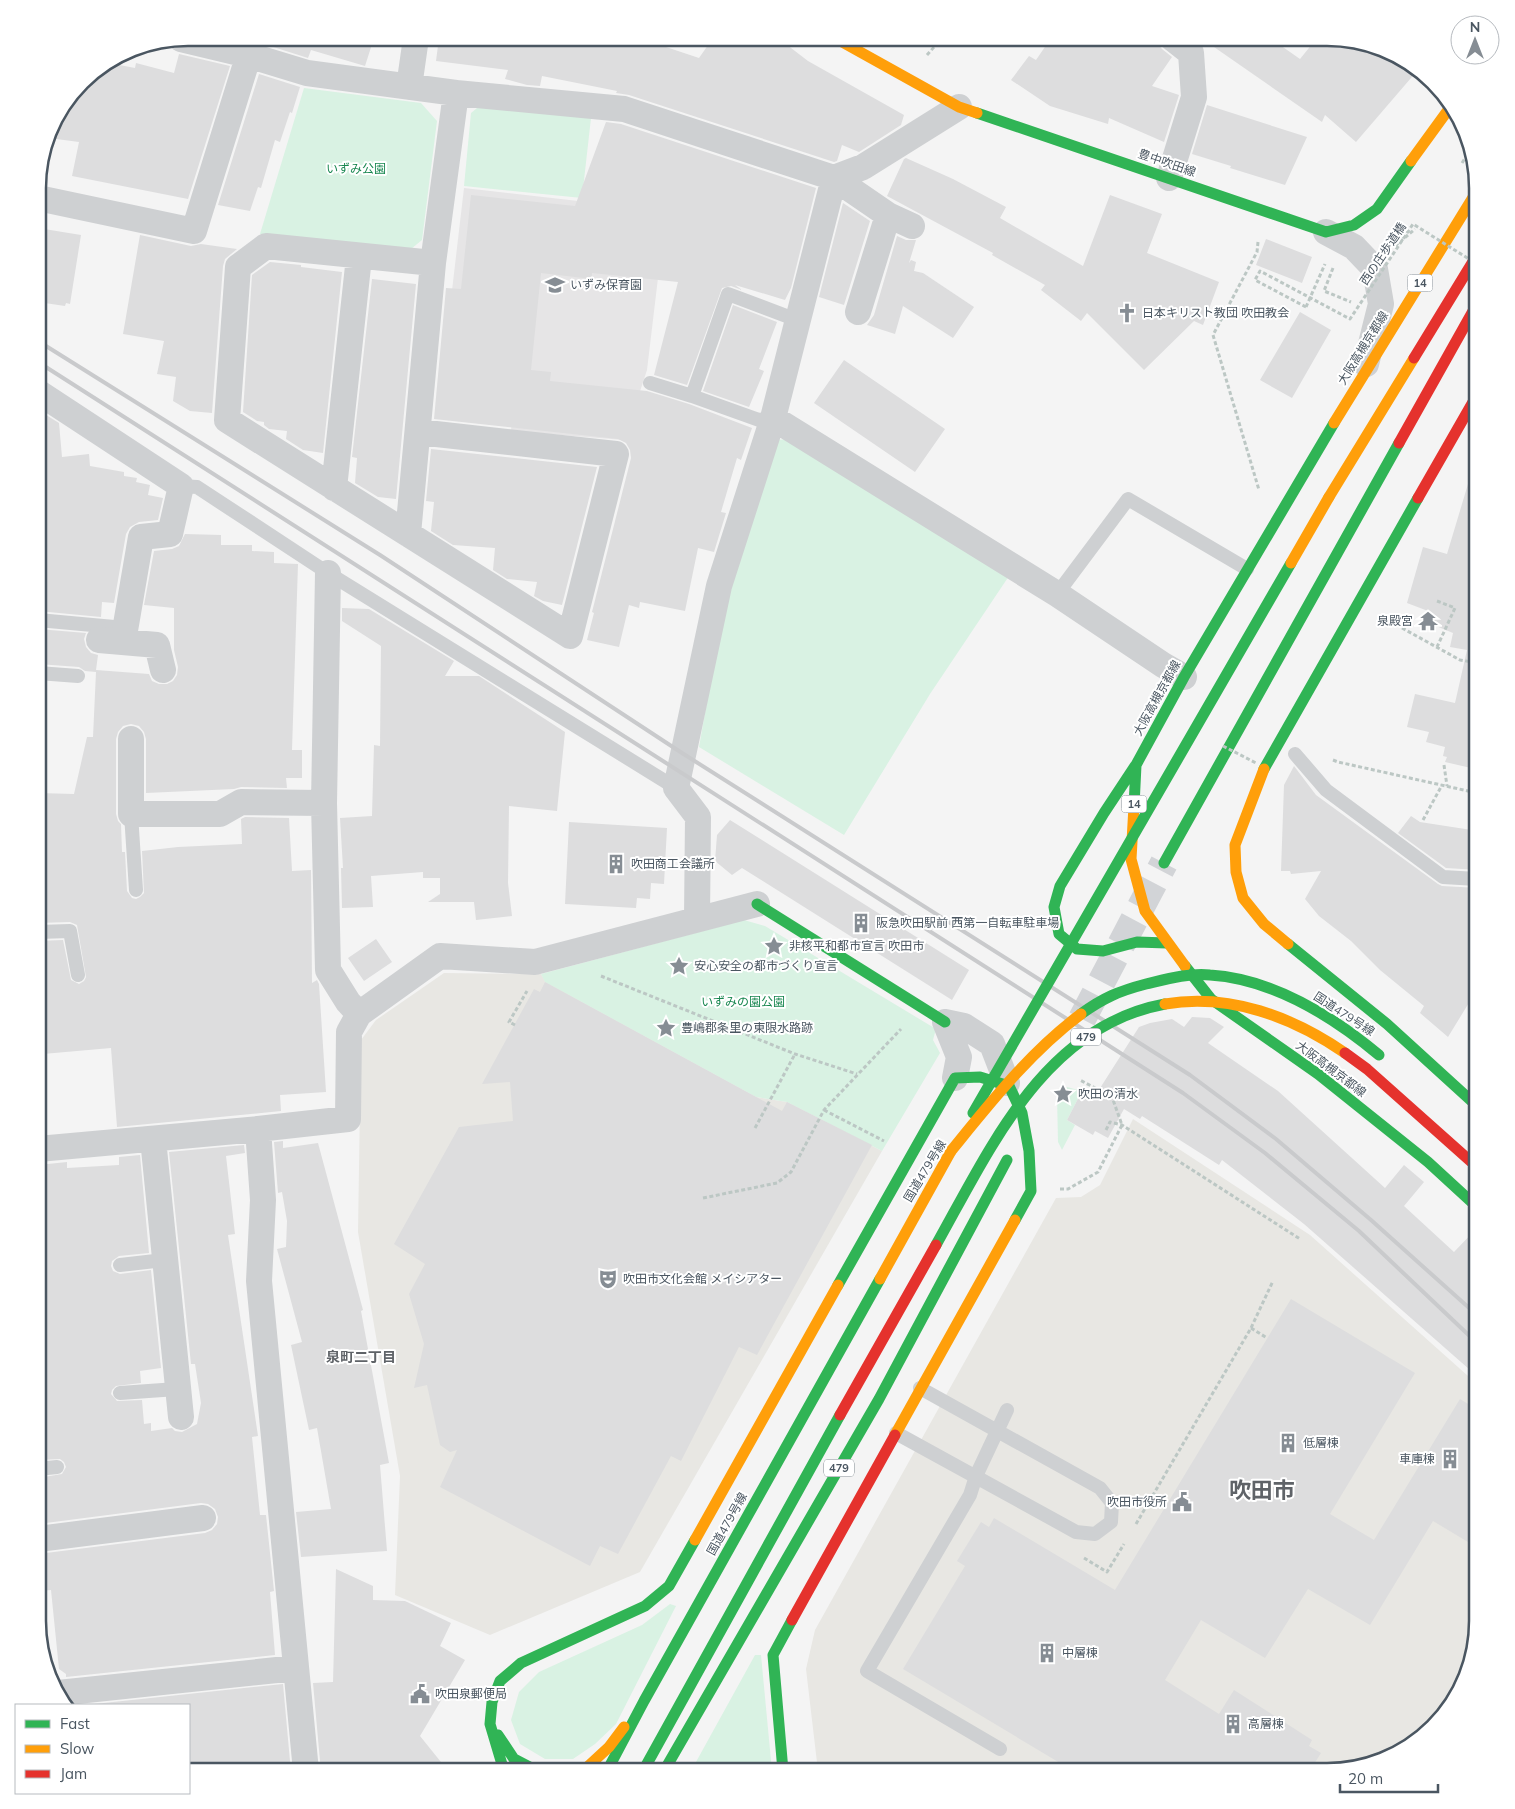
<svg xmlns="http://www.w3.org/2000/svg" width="1515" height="1809" font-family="Mulish,'Noto Sans JP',sans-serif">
  <rect width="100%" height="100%" fill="#f4f4f4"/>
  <path fill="#e8e7e3" d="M444,973l97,1 5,8 210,115 31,5 95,49 -242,421 -150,63 -95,-40 5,-119 -42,-244 3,-192 15,-20z
    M1133,1119l177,116 167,149v237l-15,67 -44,52 -43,24 -48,7h-509l-12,-102 9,-39 241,-432 25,-1 19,-12z"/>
  <path fill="#e6e5e6" d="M464,188l202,23 -19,159 -23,70 -113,-9 5,-65 -72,-7z"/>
  <path fill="#d9f2e3" d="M304,88l117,15 16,18 -15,119 -11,9 -151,-15z
    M482,104l109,14 -9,80 -118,-12 7,-73z
    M791,439l218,137 -79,118 -86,141 -145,-88 28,-159 47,-148z
    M744,920l21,6 171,103 -3,11 7,13 -58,98 -95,-49 -31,-5 -211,-115 -4,-8z
    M1067,1087l15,4 -15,29 8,5 -13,25 -4,-8 -1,-46 2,-6z
    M670,1604l6,2 -60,118 -21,20 -22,15h-28l-25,-15 -9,-24 8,-28 20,-20 103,-47z
    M755,1655h6l11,116h-81z"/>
  <path fill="#ddddde" d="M269,38h105l-9,28 -54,-16 -3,8 -41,-13z
    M439,38h200l60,20 14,-20h65l30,23 96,54 -3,10 -42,27 -17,-7 -5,16 -3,1 -205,-67 -13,-2 1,-2 -75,-15 -2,10 -13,-1 -22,-6 3,-9 -72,-9z
    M1051,38h106l1,6 4,5 10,8 -20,29 27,9 -15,47 -55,-24 -1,6 -58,-18 -39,-26 18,-24 7,4z
    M1201,38h69l30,21 17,-21h19l66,20 15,13 -61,71 -31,-27 -3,7z
    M179,54l51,12 -42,133 -116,-23 7,-34 -30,-4 4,-16 36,-47 20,-12 26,5 1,-5 38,10z
    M259,74l41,13 -8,26 -2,-1 -10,30 -5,-2 -14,48 -3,-1 -8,24 -32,-6z
    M1207,105l100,32 -22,48 -55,-17 1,-2 -39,-12z
    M606,122l15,2 195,64 -25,100 -6,12 -50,-15 7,5 -11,-4 -9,2 -35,97 -33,-10 24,-93 -86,-9v6l-51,-6 -10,97 20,2 -1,9 97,10 42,13 63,24 -11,32 -4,-2 -16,54 5,1 -12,39 -16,-4 -13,63 -45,-9 -1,6 -10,-3 -10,42 -32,-7 7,-27 -2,-1 39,-154 -1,-8 -4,-7 -8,-4 -184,-20 12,-131 15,1 10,-94 104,11z
    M906,158l47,21 53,28 -6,11 83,48 27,-71 52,19 -15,39 72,29 -16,43 -9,-4 -50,49 -57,-57 -6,8 -40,-31 4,-5 -53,-30 1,-2 -106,-57 17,-37z
    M843,203l27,18 -26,84 -25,-8z
    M38,228l43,7 -11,69 -4,-1 -1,3 -27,-4z
    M140,235l51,11 10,-2 36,5 -12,10 -2,7 -11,147 -22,-2 -17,-10 3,-24 -19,-3 7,-33 -41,-7z
    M897,236l9,4h10l-7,23 2,-3 5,2 -2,9 9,2 51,34 -21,31 -50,-32 -8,28 -28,-9 7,-10z
    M1266,239l46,18 -10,26 -46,-18z
    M270,262l31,3v2l41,5 -19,181 -20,-3 -17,-11 1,-8 -18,-2 -5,-4v-3l-7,-1 -14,-9 9,-137z
    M372,279l44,5 -20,215 -18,-2 -23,-14 2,-25 -5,-1z
    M733,305l44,17 -18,47 5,2 -15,36 -46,-16z
    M1300,312l31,18 -39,68 -32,-18z
    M844,360l101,69 -30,43 -101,-69z
    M38,410l21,13 3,34 27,-3 1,12 34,6v4l13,2 -1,4 14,3 -2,10 15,3 -5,22 -19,2 -9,5 -4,7 -12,69 -12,-1 -1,15 -63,-6z
    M431,449l166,18 -35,138 -19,-4 -9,-5 3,-14 -30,-3 -14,-9 2,-22 -42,-3 -22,-14 3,-29 -8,-1z
    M1471,474l7,1v289l-6,-1 -1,5 -26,-6 2,-5 -4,-1 2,-9 -19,-5 3,-10 -22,-5 8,-33 40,9 12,-53 -17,-3 3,-14 -29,-12 4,-10 -21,-8 16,-56 24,7z
    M185,534l36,1v10h31v6l22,1v11l24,1 -6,186h10v28h-16l1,10 -46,-1 -7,2 -88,4v-54l-2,-7 -5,-6 -8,-2 -8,2 -5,6 -2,7v75l2,7 3,3 1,28h3l2,39 5,7 4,1 4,-2 4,-4 -2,-42 36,-4 64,-3 -1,-25 4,-2 44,1 3,53 19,-1 1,113 5,-3 2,4 7,108 -46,3 1,16 -164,16 -6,-79 -68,6 -1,-16h-4v-97l25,-1 8,40 8,4 5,-3 2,-4 -9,-52 -7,-3 -32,1v-130l36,1 13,-57h6l3,-65 -11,-1 -6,-4 -41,-3v-35l48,4 -2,6 2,8 5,6 7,2 -2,15 53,4 3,7 7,3h8l6,-3 4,-6 1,-8 -4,-17v-42l-30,-3 10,-54 18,-2 7,-3z
    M342,608l27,1 85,52 -9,15h34l86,56 -8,79 -48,-5 -1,77 4,33 -36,4 -2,-18h-46l12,-8v-16h-17v-6l-52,4 2,31 -31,1 -1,-40h2l-3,-50 32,-2 2,-71 6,1 1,-100 -39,-25z
    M1294,766l22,29 122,89 4,2 36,2v100l-30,49 -28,-24 4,-7 -44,-36 -29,-29 -32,-25 -14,-17 16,-28 -30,3 -1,-3h-9l3,-86z
    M1411,816l9,6 58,9v39l-32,-2 -48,-35z
    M730,820l239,150 -17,30 -210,-132 -10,7 -17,-14 2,-26z
    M569,822l98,6 -3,56 -13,-1 -1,16 -13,-1 -1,10 -71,-4z
    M376,939l16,23 -28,19 -16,-23z
    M545,982l237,129 5,-9 85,43 -115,210 -18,-8 -58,114 -10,-5 -53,98 -18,-8 -10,20 -150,-79 17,-37 -7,2 -10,-7 -13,-60 -13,3 10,-44 -15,-50 16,-30 -31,-20 65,-117 54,-6 -3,-39 -28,2 52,-95 6,3z
    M1192,1017l18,1 14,9 -16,16 70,48 107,97 19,-23 20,17 -20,24 50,46 24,-25v150l-174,-153 -82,-64 -3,5 -77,-49 -2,3 -16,-10 -16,29 -13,-7 -2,4 -26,-15 16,-31 12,7 44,-69 11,-4 22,-4 12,8z
    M283,1141v7l35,-5 45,167 -2,1 28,152 -9,2 7,86 -86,6 -5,-45 35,-3 -14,-81 -8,2 -18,-85 11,-3 -25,-93 9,-2 1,-26 -5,-29 -4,1 -4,-51z
    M244,1145l1,8 -19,3 9,78 -7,1 30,201 -6,1 8,78h6l8,76 -4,1 5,63 -209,22v-3l-7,-5 -8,-79 -10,1 -3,-37 167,-21 7,-3 5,-6 1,-7 -3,-8 -7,-5 -7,-1 -163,21v-46l24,-4 4,-7 -2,-5 -4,-3 -22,1v-295l29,-3v6l52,-3v-8l21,-2 9,98 -30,3 -7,5 -1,5 2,5 7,3 31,-4 10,98 -21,3 1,12 -25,3 -4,4 -1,4 6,7 25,-1 2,24 7,-1v8l21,-3 3,3 7,1 15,-8 4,-21 -6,-39h-4l-22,-212z
    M1291,1299l124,74 -85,141 44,26 86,-141 18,11v138l-45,-27 -63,104 -62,-36 -43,69 -64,-38 -36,60 54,34 15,-24 78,50 -3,6 12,7 -12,19h-234l-172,-103 62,-103 -8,-5 24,-39 8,5 5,-9 121,72z
    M336,1569l37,17v14l32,1 46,22 -11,23 25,14 -45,76 29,36h-128l-8,-89 20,-1z
    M283,1684l8,88h-102v-67h-104z"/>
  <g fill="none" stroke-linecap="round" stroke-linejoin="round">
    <path stroke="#d2d4d7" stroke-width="28" stroke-dasharray="28 14" stroke-linecap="butt" d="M1082,1019l82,-156"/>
    <path stroke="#bcc7c4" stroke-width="3" stroke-dasharray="4 2.5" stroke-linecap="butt" d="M927,55l15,-17
      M1462,163l9,-14
      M1258,242l-1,10 -44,83 46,155
      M1395,246l20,-17
      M1333,268l-9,23 27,11
      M1306,307l19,-43
      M1437,601l18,7 -18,39
      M1402,628l58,32 12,2
      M1333,760l5,2 139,31
      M1444,765l3,21
      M1423,820l19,-35
      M601,976l194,78 62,20
      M515,1025l-6,-3 18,-31
      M1112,1097l8,-4
      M824,1110l60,31
      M755,1128l40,-74
      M1106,1130l4,-8 12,3 178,114
      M1060,1189h8l30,-17 24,-47 -10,-28 -32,-17
      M703,1198l74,-15 14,-11 33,-62 77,-81
      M1251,1328l16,10
      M1136,1524l115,-196 22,-47
      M1084,1558l23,14 17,-28"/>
    <path stroke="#ced0d2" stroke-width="14" d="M650,383l42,13 67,24 14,-2
      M692,396l36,-102 69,26
      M181,486l16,1 131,86 348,215
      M1057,594l71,-95 119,70
      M38,620l87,8
      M38,673l40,3
      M1295,754l31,36 117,87 34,2
      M131,814l5,76
      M38,932l32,-1 8,44
      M120,1265l44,-5
      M120,1393l57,-4
      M896,1433l180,99 19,2 16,-12 1,-19 -12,-15 -180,-100
      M38,1469l19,-2
      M1000,1749l-133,-78 103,-176 6,-19 31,-66"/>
    <path stroke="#ced0d2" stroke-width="26" d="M181,39l67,16 59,18 149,20 168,16 210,69 29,-11 96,-60
      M409,87l7,-49
      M1169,178l25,-81 -3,-44 -19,-15
      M38,198l156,33 60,-193
      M1326,232l28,15 21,22 6,35 -15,60
      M858,312l30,-97
      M38,392l143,94 -11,48 -29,3 -18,105
      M773,418l284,176 106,71 21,12
      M418,432l198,22 -46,182 -343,-216 11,-153 28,-21 167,17
      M334,488l25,-231
      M408,534l25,-271 23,-170
      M328,573l-4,230 4,167 20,32 11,12
      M99,640l58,5 6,25
      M131,739v75h89l21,-12 83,1
      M697,918l1,-101 -22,-29 43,-202 54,-168 61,-240 54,37 24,11
      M945,1022l19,4 28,18 15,39
      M945,1022l14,35 -4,21
      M258,1129l5,71 -4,81 47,490
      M153,1139l28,278
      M38,1149l220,-20 90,-10 1,-87 10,-18 81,-58 95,6 222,-58
      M38,1539l165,-21
      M58,1693l238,-25"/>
    <path stroke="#30b455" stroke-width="11" d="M977,113l349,119 28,-7 23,-16 34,-48
      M1135,766l-31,47 -44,73 -6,21 5,27 18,15 26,2 34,-9 30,1
      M1264,769l154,-271
      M1134,806l2,-41 48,-88 150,-254
      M1164,863l235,-420
      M757,904l188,118
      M1288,944l99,80 90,82
      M1185,966l26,33 107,75 110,88 49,45
      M838,1285l117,-207 25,-1 29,9 13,27 7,38 2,40 -16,29
      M498,1735l16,24 23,12
      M504,1771l-14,-47 2,-22 8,-21 21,-18 124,-57 24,-20 26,-46
      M607,1771l37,-70 236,-422
      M643,1771l197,-356
      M664,1771l215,-372 128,-239
      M783,1771l-10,-116 19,-35"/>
    <path stroke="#ff9f0a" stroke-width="11" d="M835,38l124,69 18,6
      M1411,161l40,-55
      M1334,423l143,-232
      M1329,497l85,-139
      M1264,769l-29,76 1,27 7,26 21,26 24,20
      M1134,806l-3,53 14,52 40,55
      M880,1279l71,-128
      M895,1435l120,-215
      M695,1540l143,-255
      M583,1771l26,-24 15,-20"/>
    <path stroke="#e5322d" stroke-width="11" d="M1414,358l63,-103
      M1399,443l78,-139
      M1418,498l59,-103
      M792,1620l103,-185"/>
    <path stroke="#c9cacc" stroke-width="4" d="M38,341l342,214 302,198 508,322 86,64 95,81 106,95
      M38,362l1145,731 82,60 94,78 118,112"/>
    <path stroke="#bcc7c4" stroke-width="3" stroke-dasharray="4 2.5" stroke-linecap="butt" d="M1306,307l-51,-27 5,-9 90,48 63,-95 64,40
      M1223,746l33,17"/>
    <path stroke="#30b455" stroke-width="11" d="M1081,1014c22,-16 38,-23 65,-30 21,-5 42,-11 64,-9 63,4 121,40 169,80
      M973,1113l318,-550
      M936,1245c54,-96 108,-219 229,-241"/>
    <path stroke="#ff9f0a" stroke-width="11" d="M1291,563l38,-66
      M1165,1004c65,-11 128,13 180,49
      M951,1151c40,-49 79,-99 130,-137"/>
    <path stroke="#e5322d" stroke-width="11" d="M1345,1053l22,16 110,98
      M840,1415l96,-170"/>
  </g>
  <defs>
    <symbol id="school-bare" viewBox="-9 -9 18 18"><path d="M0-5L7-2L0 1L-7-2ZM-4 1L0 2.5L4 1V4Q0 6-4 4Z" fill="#868d94" stroke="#fff" stroke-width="2.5" paint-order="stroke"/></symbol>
    <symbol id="church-bare" viewBox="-9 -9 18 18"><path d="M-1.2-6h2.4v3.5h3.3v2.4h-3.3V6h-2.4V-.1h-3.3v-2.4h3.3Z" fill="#868d94" stroke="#fff" stroke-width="2.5" paint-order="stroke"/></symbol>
    <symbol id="temple-bare" viewBox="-9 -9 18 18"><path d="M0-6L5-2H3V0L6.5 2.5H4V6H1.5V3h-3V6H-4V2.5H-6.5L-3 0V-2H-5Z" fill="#868d94" stroke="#fff" stroke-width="2.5" paint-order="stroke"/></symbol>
    <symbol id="building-bare" viewBox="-9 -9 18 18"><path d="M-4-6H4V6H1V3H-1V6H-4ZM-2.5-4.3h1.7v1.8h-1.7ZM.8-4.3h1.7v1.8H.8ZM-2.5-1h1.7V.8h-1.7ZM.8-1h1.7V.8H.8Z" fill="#868d94" stroke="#fff" stroke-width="2.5" paint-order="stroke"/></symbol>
    <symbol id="sight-bare" viewBox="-9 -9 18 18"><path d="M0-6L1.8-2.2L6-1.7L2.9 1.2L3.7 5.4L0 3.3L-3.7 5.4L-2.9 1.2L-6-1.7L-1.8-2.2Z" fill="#868d94" stroke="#fff" stroke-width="2.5" paint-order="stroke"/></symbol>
    <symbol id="theatre-bare" viewBox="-9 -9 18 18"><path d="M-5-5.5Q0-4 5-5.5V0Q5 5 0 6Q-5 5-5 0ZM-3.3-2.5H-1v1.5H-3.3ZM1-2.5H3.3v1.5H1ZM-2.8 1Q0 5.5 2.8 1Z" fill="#868d94" stroke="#fff" stroke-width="2.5" paint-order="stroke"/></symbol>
    <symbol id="civic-bare" viewBox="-9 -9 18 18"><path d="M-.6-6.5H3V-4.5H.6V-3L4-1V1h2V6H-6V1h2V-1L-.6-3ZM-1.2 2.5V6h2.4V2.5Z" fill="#868d94" stroke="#fff" stroke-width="2.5" paint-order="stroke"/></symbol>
  </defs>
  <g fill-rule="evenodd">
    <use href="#school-bare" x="541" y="271" width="28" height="28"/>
    <use href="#church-bare" x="1113" y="299" width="28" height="28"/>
    <use href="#temple-bare" x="1414" y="607" width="28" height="28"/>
    <use href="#building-bare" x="602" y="850" width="28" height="28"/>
    <use href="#building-bare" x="847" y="909" width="28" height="28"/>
    <use href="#sight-bare" x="760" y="932" width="28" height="28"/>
    <use href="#sight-bare" x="665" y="952" width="28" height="28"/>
    <use href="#sight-bare" x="652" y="1014" width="28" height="28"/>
    <use href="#sight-bare" x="1049" y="1080" width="28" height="28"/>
    <use href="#theatre-bare" x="594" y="1265" width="28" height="28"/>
    <use href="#building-bare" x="1274" y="1429" width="28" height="28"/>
    <use href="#building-bare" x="1436" y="1445" width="28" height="28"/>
    <use href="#civic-bare" x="1168" y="1488" width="28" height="28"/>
    <use href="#building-bare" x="1033" y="1639" width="28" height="28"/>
    <use href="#civic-bare" x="406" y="1680" width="28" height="28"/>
    <use href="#building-bare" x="1219" y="1710" width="28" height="28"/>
  </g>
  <g text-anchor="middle" stroke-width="4" stroke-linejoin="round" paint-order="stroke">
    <g fill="#fff" stroke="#808990" stroke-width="1">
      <rect x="1407.5" y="274.5" width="25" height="17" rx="4"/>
      <rect x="1121.5" y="795.5" width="25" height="17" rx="4"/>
      <rect x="1071" y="1028.5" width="30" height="17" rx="4"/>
      <rect x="824" y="1459.5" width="30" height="17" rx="4"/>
    </g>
    <g font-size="11" font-weight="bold" fill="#4a5661">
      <text x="1420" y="287">14</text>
      <text x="1134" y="808">14</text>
      <text x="1086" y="1041">479</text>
      <text x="839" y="1472">479</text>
    </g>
    <g font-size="12" fill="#4a5661" stroke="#fff">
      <text transform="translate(1167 163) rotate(19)" y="4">豊中吹田線</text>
      <text transform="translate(1383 254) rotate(-56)" y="4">西の庄歩道橋</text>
      <text transform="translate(1363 348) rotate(-58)" y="4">大阪高槻京都線</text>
      <text transform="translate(1157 698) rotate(-61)" y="4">大阪高槻京都線</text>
      <text transform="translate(1344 1014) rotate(33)" y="4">国道479号線</text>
      <text transform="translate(1331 1069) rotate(37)" y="4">大阪高槻京都線</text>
      <text transform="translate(925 1171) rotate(-59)" y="4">国道479号線</text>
      <text transform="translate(727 1524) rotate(-61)" y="4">国道479号線</text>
    </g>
    <g font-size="12" fill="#17864f" stroke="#fff">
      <text x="356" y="173">いずみ公園</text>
      <text x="743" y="1006">いずみの園公園</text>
    </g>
    <g font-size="12" fill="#4a5661" stroke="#fff" text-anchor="start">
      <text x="570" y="289">いずみ保育園</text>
      <text x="1142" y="317">日本キリスト教団 吹田教会</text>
      <text x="1413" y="625" text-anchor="end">泉殿宮</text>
      <text x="631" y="868">吹田商工会議所</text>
      <text x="876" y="927">阪急吹田駅前 西第一自転車駐車場</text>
      <text x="789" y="950">非核平和都市宣言 吹田市</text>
      <text x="694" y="970">安心安全の都市づくり宣言</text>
      <text x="681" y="1032">豊嶋郡条里の東限水路跡</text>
      <text x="1078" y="1098">吹田の清水</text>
      <text x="623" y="1283">吹田市文化会館 メイシアター</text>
      <text x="1303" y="1447">低層棟</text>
      <text x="1435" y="1463" text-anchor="end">車庫棟</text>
      <text x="1167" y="1506" text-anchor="end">吹田市役所</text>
      <text x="1062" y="1657">中層棟</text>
      <text x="435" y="1698">吹田泉郵便局</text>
      <text x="1248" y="1728">高層棟</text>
    </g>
    <g font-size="14" font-weight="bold" fill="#5f6368" stroke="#fff">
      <text x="361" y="1362">泉町二丁目</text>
    </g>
    <g font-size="22" font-weight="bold" fill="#5f6368" stroke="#fff">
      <text x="1262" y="1498">吹田市</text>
    </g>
  </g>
  <path d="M0 0H1515V1809H0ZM188 46H1327A142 142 0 0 1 1469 188V1621A142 142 0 0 1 1327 1763H188A142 142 0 0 1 46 1621V188A142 142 0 0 1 188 46Z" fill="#fff" fill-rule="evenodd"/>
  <path fill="none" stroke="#4a5661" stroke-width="2.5" d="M188 46H1327A142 142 0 0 1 1469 188V1621A142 142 0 0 1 1327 1763H188A142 142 0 0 1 46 1621V188A142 142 0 0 1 188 46Z"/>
  <rect x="15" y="1704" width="175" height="90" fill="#ffffff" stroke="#b7bbc0"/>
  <rect x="25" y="1720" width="25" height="8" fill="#30b455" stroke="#b7bbc0"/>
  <text x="60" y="1729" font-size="15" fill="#4a5661">Fast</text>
  <rect x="25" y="1745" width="25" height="8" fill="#ff9f0a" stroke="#b7bbc0"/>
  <text x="60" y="1754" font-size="15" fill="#4a5661">Slow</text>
  <rect x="25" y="1770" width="25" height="8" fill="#e5322d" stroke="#b7bbc0"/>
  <text x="60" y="1779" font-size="15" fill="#4a5661">Jam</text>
  <g transform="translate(1475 40)"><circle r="24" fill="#ffffff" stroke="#b7bbc0"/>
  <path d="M0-4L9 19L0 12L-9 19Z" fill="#868d94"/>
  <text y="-8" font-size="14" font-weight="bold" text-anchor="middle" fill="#4a5661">N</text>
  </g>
  <path d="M1340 1784v8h98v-8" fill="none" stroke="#4a5661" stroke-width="2.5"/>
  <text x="1348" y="1784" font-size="15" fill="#4a5661" stroke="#ffffff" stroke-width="4" paint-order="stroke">20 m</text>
</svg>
